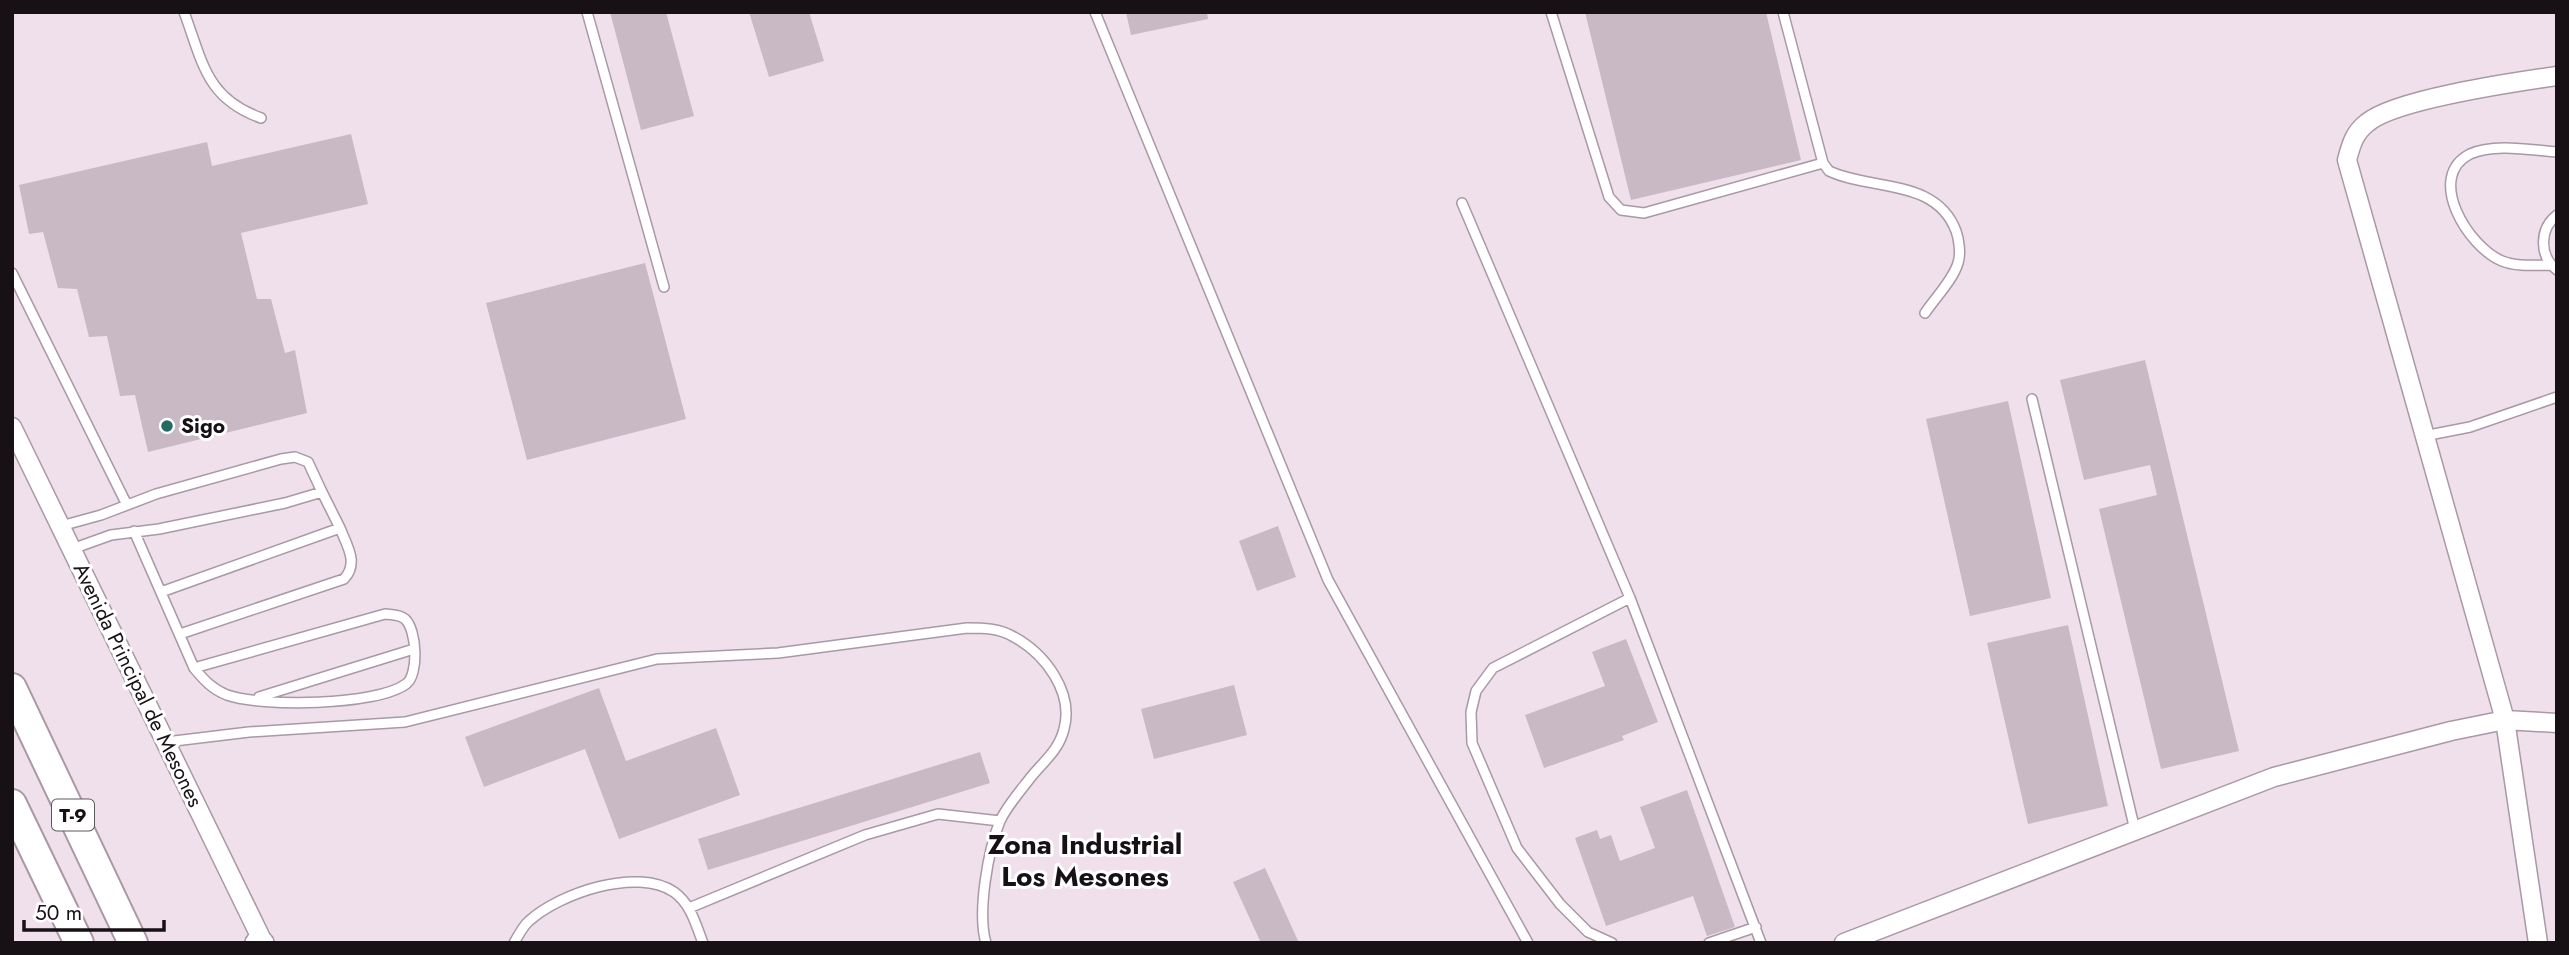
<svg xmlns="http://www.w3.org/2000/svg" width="2569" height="955" font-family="Jost,sans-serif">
  <rect width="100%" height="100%" fill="#f0e0ec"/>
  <path fill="#c9b9c5" d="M610,12h56l28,104 -53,14z
    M749,12h60l15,49 -55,16z
    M1126,12h81l1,7 -77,16z
    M1585,12h181l35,148 -170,40z
    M351,134l17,70 -127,29 16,66h14l14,54 10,-3 12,63 -159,39 -13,-57 -15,1 -13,-60 -18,1 -12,-48 -19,-1 -15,-56 -14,2 -10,-49 188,-43 5,24z
    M645,263l41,156 -159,41 -41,-157z
    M2145,360l94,391 -78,18 -62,-260 58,-14 -7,-30 -66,15 -24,-100z
    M2008,401l43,197 -81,18 -44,-197z
    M1278,526l18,51 -39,14 -18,-50z
    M2068,625l40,181 -80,18 -41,-181z
    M1626,639l32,83 -36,14 2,4 -80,28 -19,-53 80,-29 -13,-34z
    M1234,685l13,50 -93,24 -13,-50z
    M599,688l27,73 90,-33 24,67 -121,44 -34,-90 -101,38 -19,-50z
    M980,752l10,31 -282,87 -10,-31z
    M1687,790l48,137 -28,9 -14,-40 -87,30 -31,-88 22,-8 3,9 11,-4 9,26 35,-13 -15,-41z
    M1265,868l34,75h-38l-28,-61z"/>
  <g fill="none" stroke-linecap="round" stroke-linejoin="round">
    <defs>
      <path id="service" d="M184,12c19,51 22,86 77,106
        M587,12l77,275
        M1095,12l233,568 200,363
        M1551,12l58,185 12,13 23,3 179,-50
        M1783,12l40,151 6,8c43,20 107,7 127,60 3,8 5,23 2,32 -5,17 -23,35 -33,50
        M1462,203l168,395 131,345
        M2557,215c-18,14 -18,41 0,55
        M2550,265c-16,0 -33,2 -48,-4 -34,-14 -77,-84 -32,-107 24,-11 61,-4 87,-2
        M12,273l114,230
        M2032,399l103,431
        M2424,436l46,-9 87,-30
        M61,526l40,-11 55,-21 125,-35 14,-2 13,5 14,30 -37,11 -126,26 -48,6 -39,14
        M134,531l60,137c10,12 18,21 33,27 34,12 149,11 179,-11 13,-9 11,-54 -1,-65 -6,-5 -13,-4 -20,-5l-191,54
        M161,592l179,-64 -18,-36
        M180,634l164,-55c15,-16 3,-33 -4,-51
        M259,697l155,-48
        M166,742l83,-10 156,-10 252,-63 121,-6 189,-25c16,0 32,0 47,9 31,17 60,55 50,92 -5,21 -20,32 -33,48 -10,13 -24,29 -31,44 -12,29 -23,92 -14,122
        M689,908l176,-73 73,-21 62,7
        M514,943c4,-7 9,-17 15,-22 31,-28 108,-54 145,-29 17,12 22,33 29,51
        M1612,943l-24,-11 -28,-28 -43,-56 -45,-105 -1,-31 5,-21 17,-23 137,-70
        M1709,943l47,-16"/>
      <path id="minor" d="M12,427l250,513
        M1844,943l430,-166 177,-46 54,-11 52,3
        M2538,943l-33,-223 -158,-560c4,-15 7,-27 20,-37 28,-24 149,-41 190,-47"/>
      <path id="tertiary" d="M256,943h7"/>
      <path id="trunk" d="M12,688l121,255
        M12,804l67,139"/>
    </defs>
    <use href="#service" stroke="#a899a5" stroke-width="12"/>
    <use href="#minor" stroke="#a899a5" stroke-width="21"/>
    <use href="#tertiary" stroke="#a899a5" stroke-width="24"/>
    <use href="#trunk" stroke="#a899a5" stroke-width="32"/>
    <use href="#service" stroke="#fff" stroke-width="9"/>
    <use href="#minor" stroke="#fff" stroke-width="18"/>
    <use href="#tertiary" stroke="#fff" stroke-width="21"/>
    <use href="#trunk" stroke="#fff" stroke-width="28"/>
  </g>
  <circle fill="#236b63" stroke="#fff" stroke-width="2.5" cx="167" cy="426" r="7"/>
  <g text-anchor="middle" stroke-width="6" stroke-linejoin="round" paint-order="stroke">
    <rect fill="#fff" stroke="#5d585c" stroke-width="2" x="52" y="799.5" width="42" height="31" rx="5"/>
    <g font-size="19" font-weight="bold" fill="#171116">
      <text x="73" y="822">T-9</text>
    </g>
    <g font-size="21" font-weight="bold" fill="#171116" stroke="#fff" text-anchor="start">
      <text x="181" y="433">Sigo</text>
    </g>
    <g font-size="21" fill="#171116" stroke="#fff">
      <text transform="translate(138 685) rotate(64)" y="7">Avenida Principal de Mesones</text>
    </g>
    <g font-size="28" font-weight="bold" fill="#171116" stroke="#fff">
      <text x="1085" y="854">Zona Industrial<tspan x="1085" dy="32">Los Mesones</tspan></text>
    </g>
  </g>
  <rect width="2569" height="955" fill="none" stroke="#171116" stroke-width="28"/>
  <path d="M24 920v10h140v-10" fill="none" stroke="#171116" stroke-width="3.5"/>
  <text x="35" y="920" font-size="21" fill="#171116" stroke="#ffffff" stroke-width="5" paint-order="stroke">50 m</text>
</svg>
